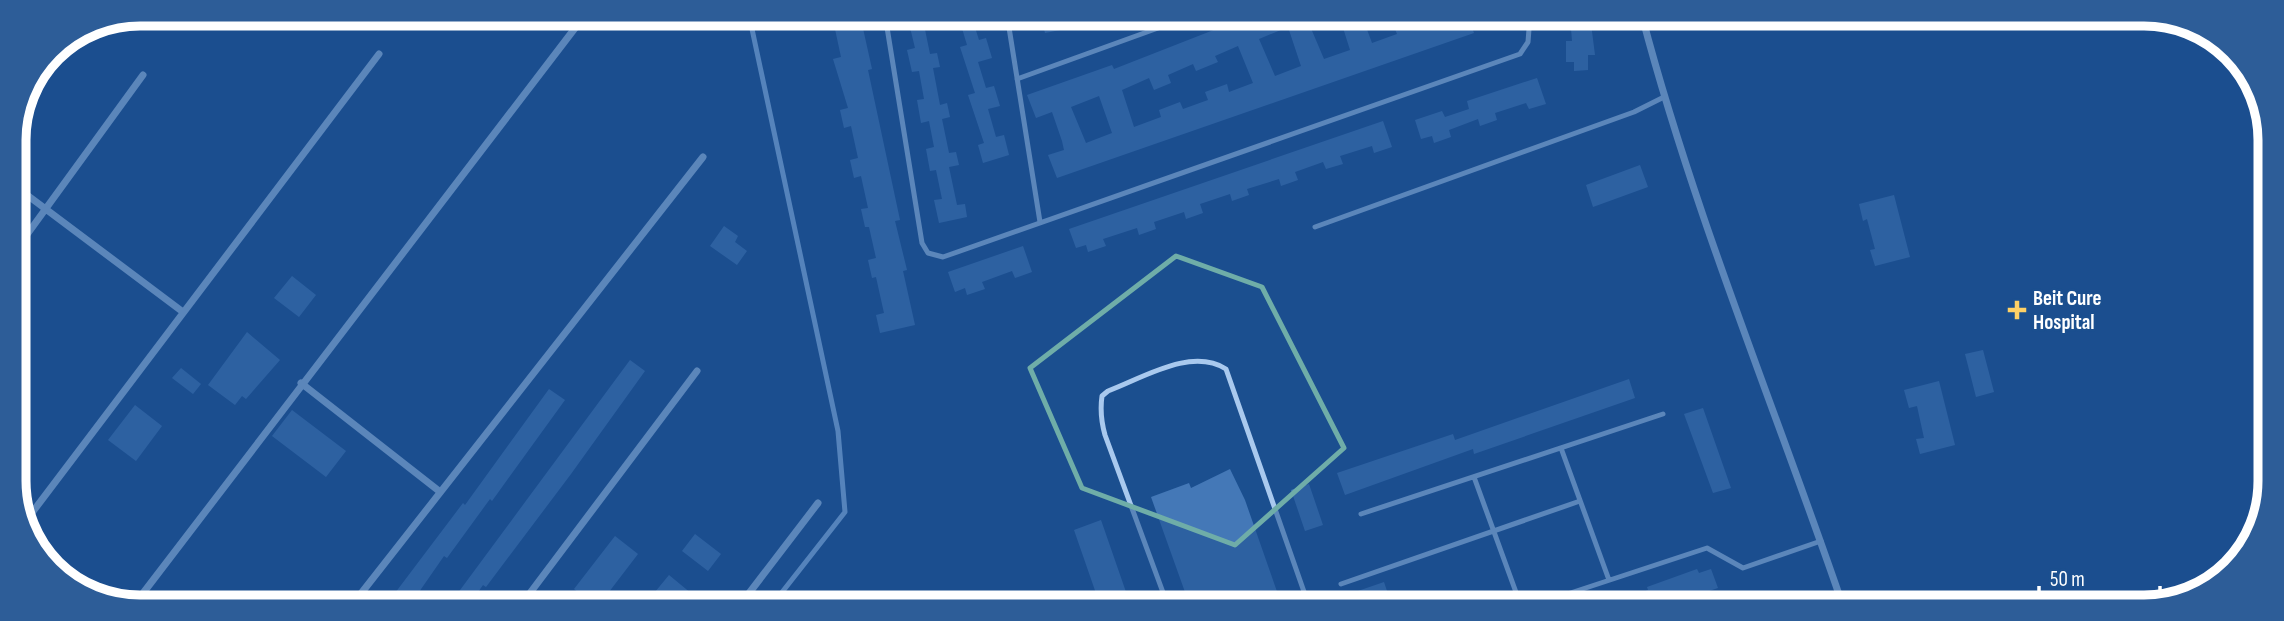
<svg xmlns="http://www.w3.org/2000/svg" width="2284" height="621" font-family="'Sofia Sans Condensed',sans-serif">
  <rect width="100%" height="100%" fill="#1b4f8f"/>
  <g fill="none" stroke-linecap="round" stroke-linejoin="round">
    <path stroke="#9cc4f0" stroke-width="5" d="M749,15l89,416 7,81 -73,93"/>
  </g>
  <path fill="#4478b7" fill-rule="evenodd" d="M832,15h28l12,54 -4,1 32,150 -5,1 12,49 -4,1 12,54 -35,8 -4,-18 8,-2 -8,-36 -4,1 -4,-18 8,-2 -7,-31h-4l-4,-18 7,-1 -7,-32 -7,2 -4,-18 8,-2 -7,-32 -7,2 -4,-18 8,-2 -15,-49 8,-2z
    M907,15h15l8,39 7,-1 3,14 -7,1 7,37 7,-2 3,14 -8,2 7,34 7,-1 3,13 -10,2 8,38 8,-1 2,13 -28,6 -5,-23 8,-1 -6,-29 -6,1 -4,-22 8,-2 -5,-26 -8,2 -4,-23 7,-1 -5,-28 -7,1 -5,-22 8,-2z
    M958,15h13l8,25 7,-2 6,20 -14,4 8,26 8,-2 6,20 -12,3 8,28 8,-2 5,20 -26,8 -5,-18 6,-2 -16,-48 7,-2 -15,-46 7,-2z
    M1021,15h42l2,14 -20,4 -2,-8 -19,4z
    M1252,15h63l-8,4 17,40 26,-9 -11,-35 23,1 10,27 25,-9 -7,-18h16l1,5 9,-3 3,8 29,-10h20l6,17 -417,145 -9,-23 16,-5 -2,-9 -10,-29 -16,6 -9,-23 85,-30 2,4zM1288,27l13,39 -26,10 -16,-37zM1238,46l15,37 -24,9 -2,-8 -22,8 3,8 -25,9 -3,-7 -21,8 2,7 -27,10 -12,-37 27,-12 5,12 17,-7 -3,-8 25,-11 3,7 22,-9 -3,-6zM1099,96l13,37 -26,10 -15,-36z
    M1570,16h20l5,39h-7v15l-14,1v-9h-8v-21h6z
    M1537,78l9,26 -17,5 -3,-6 -31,10 2,7 -17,6 -2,-7 -29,11 2,7 -17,6 -2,-7 -11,3 -6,-19 27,-9 3,6 24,-8 -2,-8z
    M1383,121l9,26 -18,6 -2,-7 -32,10 3,8 -17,5 -3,-7 -28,10 3,8 -17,6 -2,-7 -32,10 2,6 -17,6 -2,-7 -30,10 3,9 -17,6 -2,-7 -30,10 2,7 -17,6 -2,-7 -34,11 3,7 -18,6 -2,-7 -10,3 -7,-19z
    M1640,165l8,22 -55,20 -7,-22z
    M1894,195l16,62 -35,9 -5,-16 5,-1 -8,-30 -4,2 -4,-17z
    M724,226l14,10 -3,6 12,9 -10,14 -27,-19z
    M1023,246l9,26 -17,6 -3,-7 -30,11 3,7 -18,6 -2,-7 -10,4 -7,-20z
    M292,276l24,19 -17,22 -25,-19z
    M247,332l33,28 -34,39 -4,-3 -7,9 -27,-20z
    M1983,350l11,42 -18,5 -11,-43z
    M630,360l15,11 -74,103 -85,113 -3,-2 -14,20h-20z
    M181,368l20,16 -8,10 -21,-16z
    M1629,379l6,19 -161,56 -1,-5 -128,46 -8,-22 116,-39 2,6z
    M1939,381l16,64 -35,9 -4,-15 8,-1 -7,-32 -8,2 -5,-18z
    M549,389l16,11 -73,101 -2,-2 -43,59 -3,-2 -34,49h-24l77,-102 2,2z
    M135,405l27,21 -26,35 -28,-21z
    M1703,408l28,80 -18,5 -29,-79z
    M292,410l54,41 -20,26 -54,-41z
    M1230,469l15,31 37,106h-92l-39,-109 38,-14 2,5z
    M1309,484l14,41 -18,6 -14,-41z
    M1101,520l25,72 -27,10 -25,-72z
    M695,534l26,20 -13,17 -26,-20z
    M615,536l23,18 -39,51h-5l-20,-16z
    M1697,569l2,4 12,-4 7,19 -54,18h-55l39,-16 -1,-3z
    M669,575l23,19 -9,11h-11l-17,-13z
    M1384,582l8,24h-32l-5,-14z"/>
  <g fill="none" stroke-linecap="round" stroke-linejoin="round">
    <path stroke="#a9c9ee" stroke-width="5" d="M885,15l37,228 6,10 15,4 577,-203 8,-12 2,-26
      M1007,15l33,207
      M1017,79l177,-64
      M1315,227l319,-115 30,-15
      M1561,448l48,132
      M1474,477l47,129
      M1361,514l302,-100
      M1341,584l239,-83
      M1168,606l-63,-171c-4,-14 -5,-25 -3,-39l6,-5c35,-13 83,-44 118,-22l83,237
      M1531,606l176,-58 36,20 78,-27"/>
    <path stroke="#a9c9ee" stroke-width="7" d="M1642,16c53,201 134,394 201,590
      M15,186l168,126
      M15,251l128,-176
      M301,383l138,108
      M25,522l354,-468
      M134,605l451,-590
      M352,605l351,-448
      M521,605l176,-234
      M740,605l78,-102"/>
  </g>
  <path d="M0 0H2284V621H0ZM1176,256l86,31 82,161 -109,97 -153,-57 -52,-120z" fill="#1b4f8f" fill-opacity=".55" fill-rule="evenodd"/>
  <path fill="none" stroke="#6fada8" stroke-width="5" stroke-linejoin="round" d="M1176,256l86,31 82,161 -109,97 -153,-57 -52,-120z"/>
  <path fill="#ffd166" stroke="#1b4f8f" stroke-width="2.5" d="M2013.5 299.5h7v7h7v7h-7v7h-7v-7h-7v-7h7z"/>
  <g text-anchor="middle" stroke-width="5" stroke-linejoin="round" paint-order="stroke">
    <g font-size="21" font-weight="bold" fill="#fff" stroke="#1b4f8f" text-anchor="start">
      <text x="2033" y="305">Beit Cure<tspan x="2033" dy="24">Hospital</tspan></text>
    </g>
  </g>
  <path d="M0 0H2284V621H0ZM140 26H2144A114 114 0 0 1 2258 140V481A114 114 0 0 1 2144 595H140A114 114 0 0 1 26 481V140A114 114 0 0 1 140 26Z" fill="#2d5d98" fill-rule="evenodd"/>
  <path fill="none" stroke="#fff" stroke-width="9" d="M140 26H2144A114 114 0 0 1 2258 140V481A114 114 0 0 1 2144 595H140A114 114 0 0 1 26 481V140A114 114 0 0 1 140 26Z"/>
  <path d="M2039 586v10h121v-10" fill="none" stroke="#ffffff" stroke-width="3.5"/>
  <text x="2050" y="586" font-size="21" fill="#ffffff" stroke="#1b4f8f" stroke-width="5" paint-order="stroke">50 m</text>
</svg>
